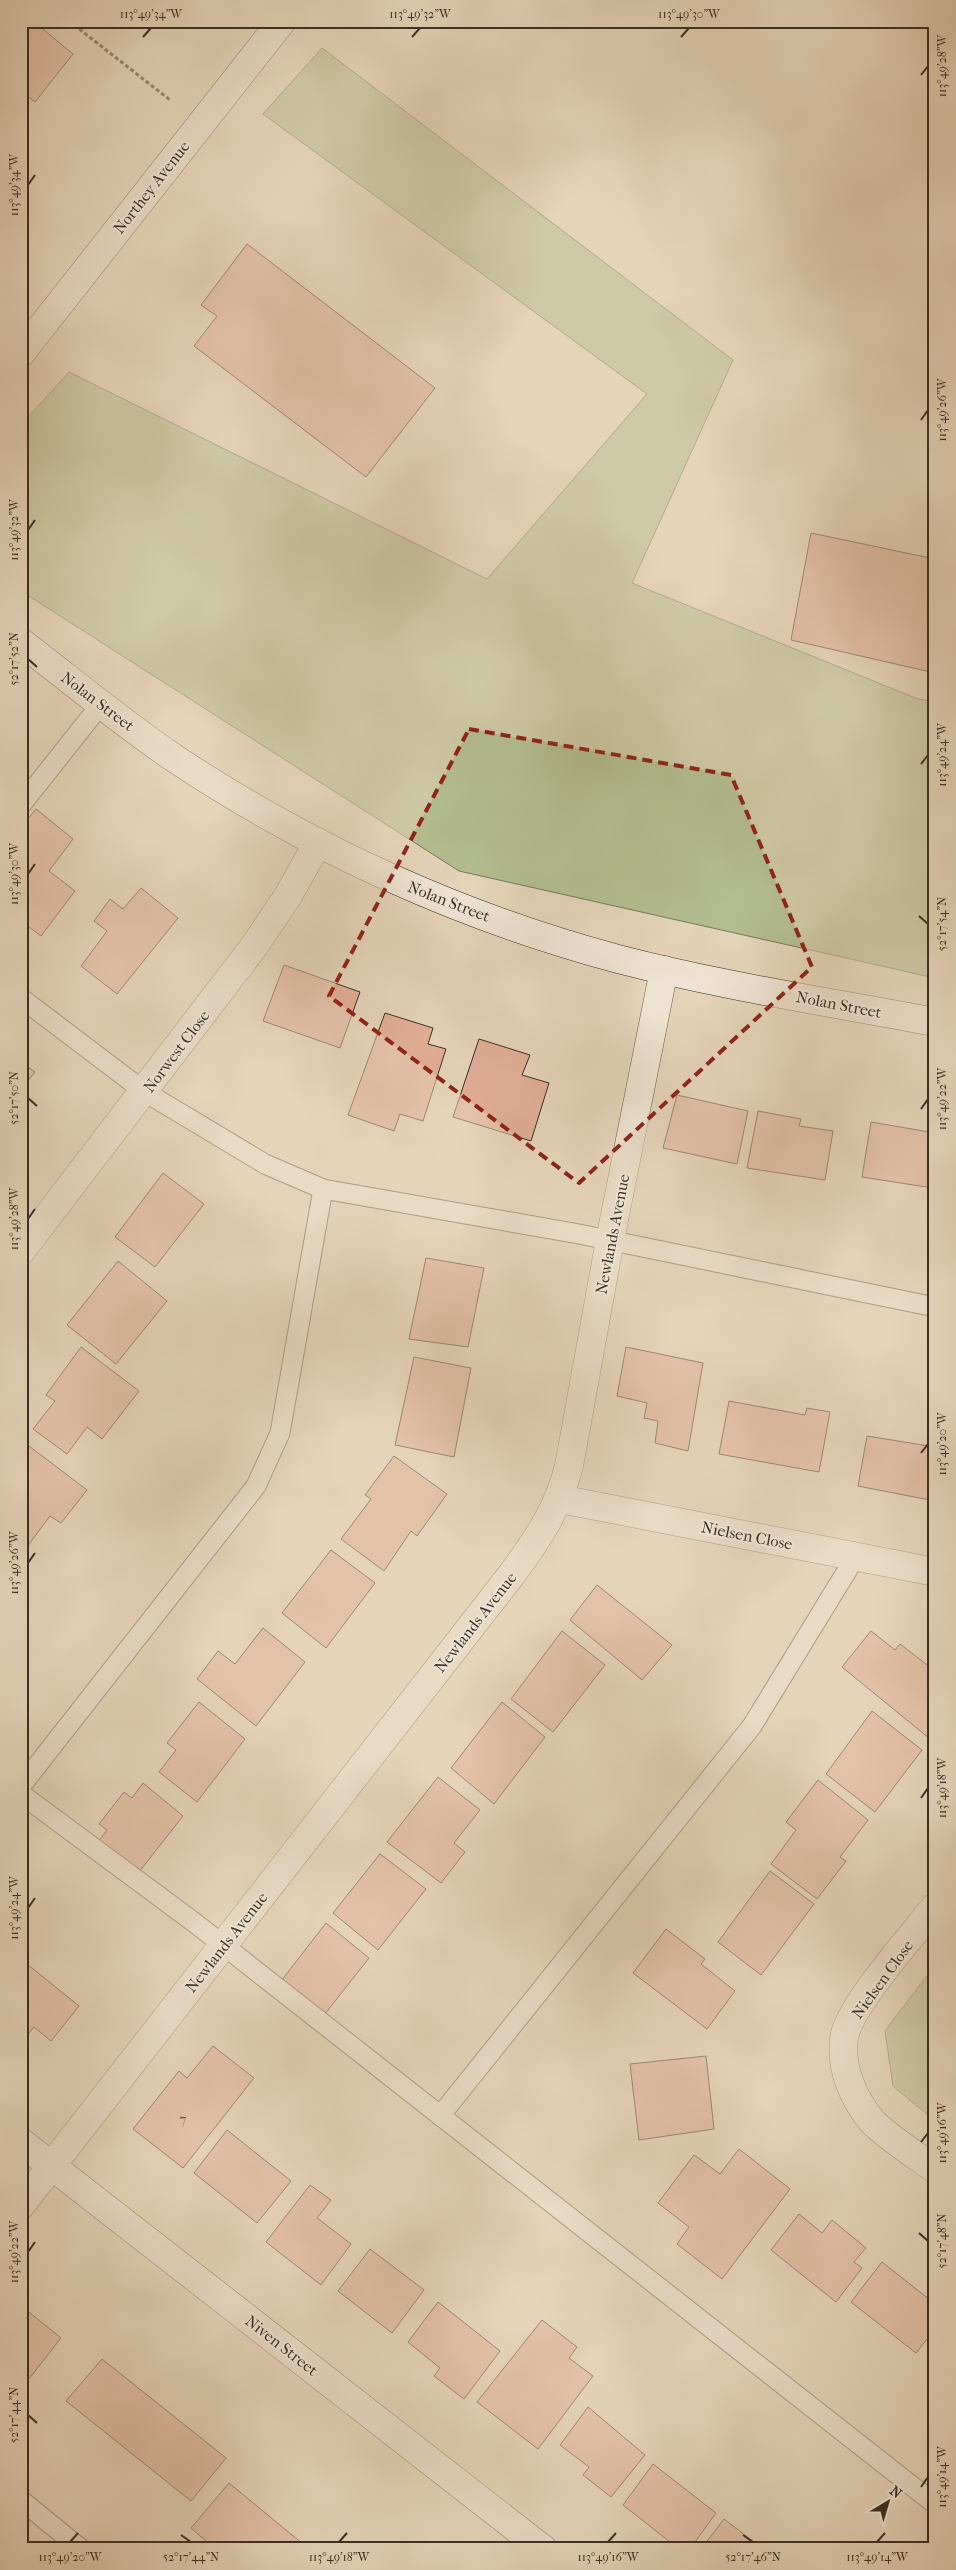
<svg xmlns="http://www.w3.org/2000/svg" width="956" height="2570" font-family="'IM FELL French Canon',serif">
  <rect width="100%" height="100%" fill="#e5d4ba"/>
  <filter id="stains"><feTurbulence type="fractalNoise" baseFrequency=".004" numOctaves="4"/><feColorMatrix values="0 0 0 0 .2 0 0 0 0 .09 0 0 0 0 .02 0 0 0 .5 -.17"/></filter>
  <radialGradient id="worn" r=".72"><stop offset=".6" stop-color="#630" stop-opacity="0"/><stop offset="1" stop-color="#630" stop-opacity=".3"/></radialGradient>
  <path fill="#b3bd91" stroke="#77765b" d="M322,48l411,312 -101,223 286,116 17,3v276l-476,-107 -438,-280v-166l48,-53 418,207 160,-185 -384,-280z
    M935,1965v156l-42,-35 -8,-55z"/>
  <path fill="#e1ad97" stroke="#3b2f25" d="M21,21h12l40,33 -38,48 -14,-11z
    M247,244l188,144 -69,89 -172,-131 23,-30 -16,-11z
    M811,533l124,26v114l-144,-33z
    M36,809l37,30 -24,32 26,20 -34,45 -20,-15v-94z
    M141,888l37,30 -61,76 -36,-28 26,-35 -13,-10 16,-22 13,10z
    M284,965l76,27 -20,56 -77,-27z
    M385,1013l48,15 -5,16 18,5 -23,72 -23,-7 -6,17 -46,-16z
    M479,1039l51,16 -8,20 27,8 -18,58 -78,-24z
    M21,1062l14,10 -14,17z
    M677,1095l71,16 -11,53 -74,-16z
    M758,1111l43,8 -2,7 34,5 -8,49 -78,-12z
    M871,1122l64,11 -2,55 -71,-11z
    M163,1173l41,31 -49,63 -40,-30z
    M426,1258l58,10 -16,79 -59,-8z
    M118,1261l49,40 -51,63 -49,-39z
    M81,1347l58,44 -37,48 -15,-12 -20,27 -34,-25 22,-28 -9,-6z
    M626,1347l77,16 -15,88 -33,-8 3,-22 -14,-3 3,-15 -30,-7z
    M414,1357l57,11 -17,89 -59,-12z
    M729,1401l76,14 2,-7 23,4 -11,60 -100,-18z
    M867,1436l68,11v54l-77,-15z
    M25,1443l62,47 -26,33 -11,-7 -29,39v-107z
    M394,1456l53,38 -30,42 -6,-5 -27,40 -43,-32 30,-40 -6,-4z
    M331,1550l44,33 -49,65 -44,-35z
    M597,1585l75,60 -30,35 -72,-60z
    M263,1628l42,34 -49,64 -59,-47 21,-28 17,13z
    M562,1631l43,34 -52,67 -42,-33z
    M871,1631l24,19 5,-6 35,27v72l-93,-76z
    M199,1702l46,37 -48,63 -38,-30 17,-22 -9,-7z
    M502,1702l43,35 -51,67 -43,-36z
    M872,1711l50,39 -47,62 -49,-38z
    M438,1777l42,33 -26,33 11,9 -24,31 -54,-41z
    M818,1780l50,40 -28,37 6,4 -29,38 -46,-35 25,-34 -10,-8z
    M143,1783l40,33 -44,56 -40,-31 8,-11 -8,-6 25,-32 8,6z
    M380,1854l46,35 -48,61 -45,-37z
    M770,1871l44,33 -53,71 -43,-33z
    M326,1923l43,35 -48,61 -43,-34z
    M666,1929l39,30 -4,5 34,27 -28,38 -74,-56z
    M27,1964l52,42 -28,35 -17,-14 -13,16v-71z
    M213,2046l41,32 -71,90 -50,-39 46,-58 8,7z
    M706,2056l8,73 -75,11 -9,-76z
    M227,2130l64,51 -34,42 -63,-50z
    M739,2149l51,40 -68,90 -45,-35 12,-17 -31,-24 36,-48 26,19z
    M310,2185l21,15 -14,18 34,26 -30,41 -55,-43z
    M799,2214l23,19 10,-13 34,28 -12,14 8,6 -26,34 -65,-52z
    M370,2249l54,41 -32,43 -54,-42z
    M882,2262l53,42v25l-19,24 -65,-51z
    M438,2302l62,49 -36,48 -30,-23 6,-8 -32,-26z
    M24,2308l37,30 -40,51v-78z
    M542,2320l35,27 -8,11 24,18 -55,73 -61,-47z
    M102,2359l124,99 -35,43 -125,-100z
    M935,2365v15l-7,-5z
    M588,2407l57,48 -34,42 -28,-22 6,-8 -29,-22z
    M653,2464l63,49 -26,36h-11l-56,-44z
    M229,2483l80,66h-94l-24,-21z
    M724,2519l39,30h-62z"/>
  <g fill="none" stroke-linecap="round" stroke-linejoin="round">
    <defs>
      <path id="lane" d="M21,805l80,-101
        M21,998l124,94 120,72 58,25 256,45 356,73
        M21,1786l235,-300 24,-53 43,-244
        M21,1794l174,129 740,581
        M440,2116l312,-390 104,-170
        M21,2500l60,49"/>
      <path id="street" d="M21,1251l234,-306 33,-49 30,-54
        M560,1499l375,73
        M935,1907c-22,28 -86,99 -91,131 -4,29 9,60 27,82 12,14 47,37 64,49
        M21,2205l491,-631c25,-34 47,-66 57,-108l41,-226 54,-270"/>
      <path id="secondary" d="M21,353l261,-332
        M21,642c51,39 100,80 153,116 135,90 287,159 444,201 104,27 211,43 317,63
        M21,2142l522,407"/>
    </defs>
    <use href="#lane" stroke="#66584a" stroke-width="21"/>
    <use href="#street" stroke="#66584a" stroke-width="29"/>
    <use href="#secondary" stroke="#3b2f25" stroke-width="29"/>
    <path stroke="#3b2f25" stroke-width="3" stroke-dasharray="4 2.5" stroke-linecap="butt" d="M69,21l101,79"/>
    <use href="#lane" stroke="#eee3d2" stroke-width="19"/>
    <use href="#street" stroke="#eee3d2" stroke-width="28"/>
    <use href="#secondary" stroke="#eee3d2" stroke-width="28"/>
  </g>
  <path d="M0 0H956V2570H0ZM469,729l262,46 81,192 -233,216 -250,-187z" fill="#e5d4ba" fill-opacity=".55" fill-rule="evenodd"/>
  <path fill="none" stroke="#8f2418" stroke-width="4" stroke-dasharray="10 6" stroke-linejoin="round" d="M469,729l262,46 81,192 -233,216 -250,-187z"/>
  <path fill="none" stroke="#3b2f25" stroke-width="2" d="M143,37l8,-9M412,37l8,-9M681,37l8,-9M921,75l7,-9M28,185l7,-10M921,420l7,-10M28,530l7,-10M28,659l9,8M921,764l7,-9M28,874l7,-10M919,916l9,8M28,1098l9,8M921,1109l7,-10M28,1219l7,-10M921,1453l7,-9M28,1563l7,-10M921,1798l7,-10M28,1908l7,-10M921,2142l7,-9M919,2233l9,8M28,2252l7,-10M28,2415l9,8M921,2487l7,-10M181,2535l10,7M743,2535l10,7M70,2542l8,-9M339,2542l8,-9M608,2542l8,-9M877,2542l8,-9"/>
  <g text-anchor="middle" stroke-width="4" stroke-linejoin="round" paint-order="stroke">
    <g font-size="14" fill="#644e42">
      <text x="183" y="2124">7</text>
    </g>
    <g font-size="16" fill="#3b2f25" stroke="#eee3d2">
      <text transform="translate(151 187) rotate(-52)" y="6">Northey Avenue</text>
      <text transform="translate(98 701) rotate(37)" y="6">Nolan Street</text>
      <text transform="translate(449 901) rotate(21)" y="6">Nolan Street</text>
      <text transform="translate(839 1004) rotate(11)" y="6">Nolan Street</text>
      <text transform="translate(176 1051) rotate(-53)" y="6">Norwest Close</text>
      <text transform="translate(612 1234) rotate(-79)" y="6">Newlands Avenue</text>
      <text transform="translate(747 1535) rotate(11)" y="6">Nielsen Close</text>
      <text transform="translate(475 1622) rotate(-52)" y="6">Newlands Avenue</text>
      <text transform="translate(226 1942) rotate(-52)" y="6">Newlands Avenue</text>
      <text transform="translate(882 1979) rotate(-54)" y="6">Nielsen Close</text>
      <text transform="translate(282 2345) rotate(38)" y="6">Niven Street</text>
    </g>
  </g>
  <rect width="956" height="2570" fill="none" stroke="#e5d4ba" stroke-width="55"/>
  <g transform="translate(888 2502) rotate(38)" stroke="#eee3d2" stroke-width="4" paint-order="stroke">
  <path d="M0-4L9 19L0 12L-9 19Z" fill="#3b2f25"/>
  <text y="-8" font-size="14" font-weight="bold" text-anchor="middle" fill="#3b2f25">N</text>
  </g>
  <rect x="28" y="28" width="900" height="2514" fill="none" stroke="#3b2f25" stroke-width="2"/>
  <g font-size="12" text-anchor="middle" fill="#3b2f25">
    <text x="151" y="18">113°49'34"W</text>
    <text x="420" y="18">113°49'32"W</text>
    <text x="689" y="18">113°49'30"W</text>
    <text transform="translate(942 66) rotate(-90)" y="4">113°49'28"W</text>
    <text transform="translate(14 185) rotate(-90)" y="4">113°49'34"W</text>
    <text transform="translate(942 410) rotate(-90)" y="4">113°49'26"W</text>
    <text transform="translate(14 530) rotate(-90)" y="4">113°49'32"W</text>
    <text transform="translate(14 659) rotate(-90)" y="4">52°17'52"N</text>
    <text transform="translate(942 755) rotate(-90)" y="4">113°49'24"W</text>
    <text transform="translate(14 874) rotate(-90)" y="4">113°49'30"W</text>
    <text transform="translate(942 924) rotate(-90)" y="4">52°17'54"N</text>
    <text transform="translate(14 1098) rotate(-90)" y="4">52°17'50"N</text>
    <text transform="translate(942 1099) rotate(-90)" y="4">113°49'22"W</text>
    <text transform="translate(14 1219) rotate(-90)" y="4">113°49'28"W</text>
    <text transform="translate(942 1444) rotate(-90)" y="4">113°49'20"W</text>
    <text transform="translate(14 1563) rotate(-90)" y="4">113°49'26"W</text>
    <text transform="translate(942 1788) rotate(-90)" y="4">113°49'18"W</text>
    <text transform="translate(14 1908) rotate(-90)" y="4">113°49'24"W</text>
    <text transform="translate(942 2133) rotate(-90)" y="4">113°49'16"W</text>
    <text transform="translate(942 2241) rotate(-90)" y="4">52°17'48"N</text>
    <text transform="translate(14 2252) rotate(-90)" y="4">113°49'22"W</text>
    <text transform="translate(14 2415) rotate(-90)" y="4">52°17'44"N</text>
    <text transform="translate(942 2477) rotate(-90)" y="4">113°49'14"W</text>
    <text x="70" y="2561">113°49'20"W</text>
    <text x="191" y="2561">52°17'44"N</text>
    <text x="339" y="2561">113°49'18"W</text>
    <text x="608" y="2561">113°49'16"W</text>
    <text x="753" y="2561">52°17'46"N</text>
    <text x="877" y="2561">113°49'14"W</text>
  </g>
  <rect width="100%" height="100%" filter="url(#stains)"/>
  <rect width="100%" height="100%" fill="url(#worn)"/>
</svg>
